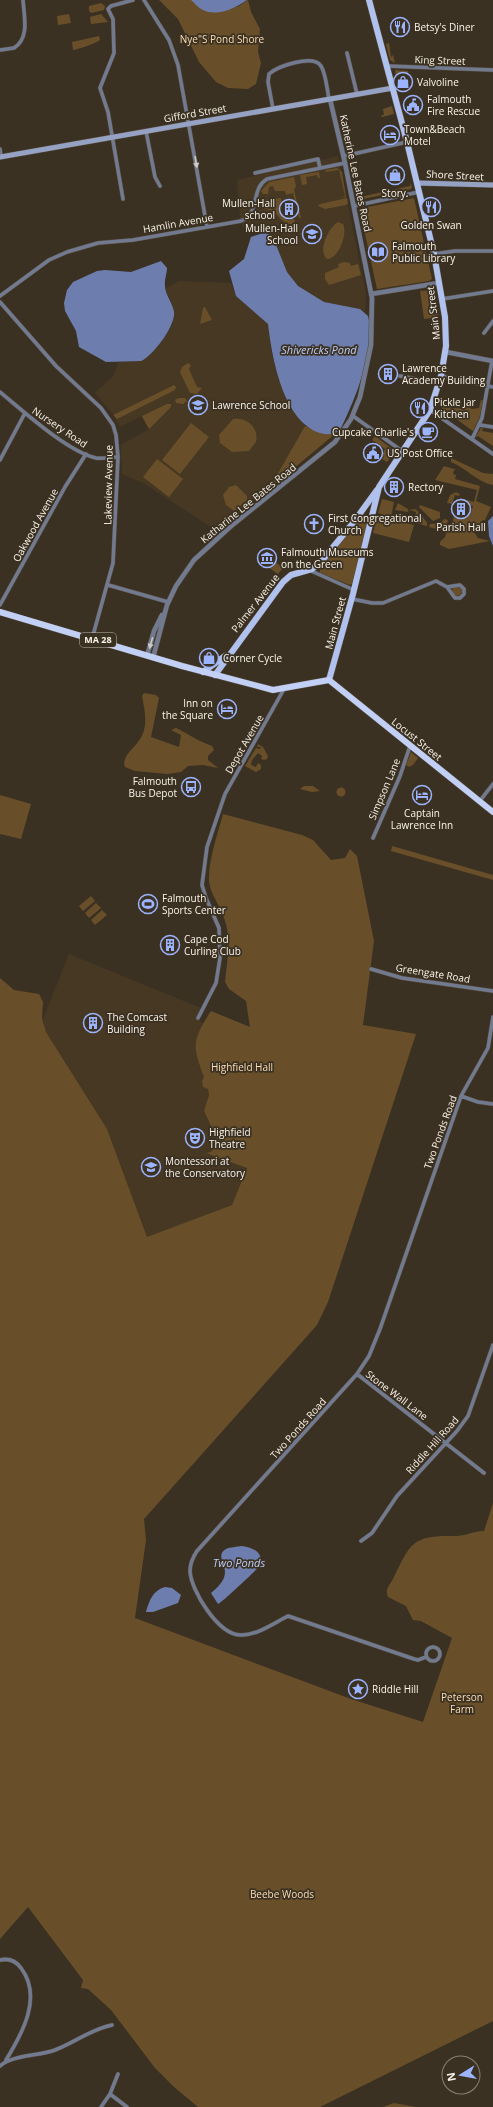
<svg xmlns="http://www.w3.org/2000/svg" width="493" height="2107" font-family="'Open Sans',sans-serif">
  <rect width="100%" height="100%" fill="#3b3122"/>
  <path fill="#473823" d="M338,156l28,138 -1,18 -5,-3 -36,-7 -13,-6 -13,-10 -11,-14 -15,-36 -8,-5 -21,-4 -3,-8 -3,-39z
    M179,281l52,2 5,13 28,22 4,6 3,26 7,28 10,22 17,26 -36,63 -52,42 -72,-47 -23,-10 -1,-29 28,-16 -8,-13 -21,11 -7,-13 -18,-21 18,-17 7,-16 8,1 20,-5 14,-15 10,-16 2,-9 -1,-10 -8,-17z
    M69,954l132,54 -5,9 7,6 -6,13v23l11,27 1,9 -5,16 9,19 3,15 -5,7 -3,1 39,15 -15,37 -85,32 -40,-108 -66,-105z"/>
  <path fill="#684f29" d="M159,0h40l29,9 11,-3 9,-6 3,12 9,17 -2,23 3,11 -5,21 -8,5 -20,-1 -12,-6 -17,-20 -21,-43z
    M101,3l4,3 -1,4 -13,3 -2,-2v-5z
    M69,14l2,9 -13,2 -1,-9z
    M101,14l7,8 -17,2 -1,-7z
    M99,36l1,4c-3,3 -24,10 -27,10l-1,-8z
    M389,43l2,14 2,-2 2,8 -5,-3 -4,-16z
    M395,70l13,1 1,6h-3l-1,-3 -6,2 1,5h-4z
    M392,106l2,8 -12,3 -1,-2h3l-1,-6z
    M346,129l3,4 4,19 -5,-2 -4,-20z
    M337,168l5,4 4,25 -5,1 4,-2 -6,-26 -14,2 1,-2z
    M319,172l1,6h-2l-1,-3 -11,2 1,7 -5,1 -2,-10z
    M294,177l2,9 -2,4 7,28h-2l-6,-25 -7,2 -1,-4h-10l-2,-5 -4,1 -1,7h-5l-2,-3 8,-9z
    M411,183l1,4 -1,2 -48,10 -4,-1 -2,-4 3,3 50,-11z
    M281,198l2,17h2l2,5 7,-1 2,5c-12,2 -15,-6 -22,-12 -4,-3 -11,-3 -16,-5l3,-7z
    M347,198l1,5 -2,2 -21,4 -7,-3 2,-2z
    M414,198l18,81 -3,2 -52,8 -17,-78 2,-3z
    M338,222l5,2c5,9 -4,35 -16,35 -10,-8 2,-32 11,-37z
    M309,227l12,2 -8,15v-1z
    M344,262l6,1 1,3 7,-2 3,11 -32,10 -4,-6v-6l14,-6 -1,-3z
    M433,290l6,27 -15,2 -4,-28z
    M205,307l7,13 -12,4 3,-16z
    M188,363l3,2 -2,4 8,18 5,1 -5,6 -7,-1 -10,-21 2,-5z
    M174,385l2,2 -1,3 -58,29 -4,-4z
    M179,398h6l2,3 -4,3 -7,-1 -1,-3z
    M468,399h2l-1,5h3l-1,5 8,-1 2,-8h2l-3,16 -7,15 -32,-23 2,-1 23,2z
    M167,404h4v3l-22,22 -7,-13z
    M233,419c14,-2 26,8 23,23l-7,9 -17,1 -12,-9 -1,-8z
    M191,423l18,14 -29,37 -18,-14z
    M305,426l20,8h10l-66,55z
    M481,428h2l-1,3 11,2v13l-15,-10 -3,2z
    M375,436l20,15 -8,11 -5,-3 2,-2 -2,-2 3,-6 -13,-9z
    M451,458l32,15 10,1v11c-16,-3 -27,-17 -42,-23z
    M157,459l26,20 -14,18 -26,-20z
    M444,466l13,4h-3l-1,4 3,1 -1,4 25,7 -4,15 15,6 -6,13 -4,1v3l-5,3 -2,5 4,6 12,3 -41,8 -9,-4v-3l5,-5 3,-9 13,4 1,-6 -10,-2 2,-7h2l2,-4 3,-1 9,3 3,-9 -11,-3 -2,-5 14,4 3,-12 -42,-10z
    M236,485l11,11v4l-13,11 -8,-6 -3,-10 6,-8z
    M456,492l4,2 -1,2 -4,-1 -3,9 -5,-1 3,-8z
    M382,499l12,3 -3,15 -13,-4z
    M398,503l10,6v3l-13,-2z
    M420,505l20,7v6l-7,3 -14,-14z
    M415,509l4,3 -4,11 -19,-5 2,-3 14,6 3,-2 1,-7 -6,-2 -1,2v-2z
    M420,513l7,10v3l-11,-3z
    M365,514l3,8 -16,62 -2,1 -30,-12v-4l40,-52z
    M378,515l36,10 -5,17 -36,-9z
    M444,519l4,1 -3,11 -16,-4 1,-3 11,-1z
    M273,560l10,8 -5,6 -10,-7z
    M452 591a5 5 0 1 1 10 0a5 5 0 1 1-10 0Z
    M144,693l12,2 3,3 -8,39 28,10 2,-12 -10,-5 5,-2c12,6 24,14 36,18l2,4 -6,6v4l10,8 -15,-3 -15,1 -7,6 -14,2 -32,-3 -10,-4 -1,-4c2,-10 8,-13 14,-21 11,-14 7,-30 4,-46z
    M258,744l5,3 5,9 -1,3 -3,1 -3,-1 1,-3 -4,-3 -6,7 -1,5 5,2 2,-4 3,2v4l-5,3 -11,-6 11,-18 4,1 1,-2h-4z
    M411,752l7,6 -5,7 -4,2 -3,-2z
    M304,786h9l7,5 -8,1 -12,-3z
    M336.5 792a4.5 4.5 0 1 1 9 0a4.5 4.5 0 1 1-9 0Z
    M0,795l31,9 -10,35 -21,-5z
    M223,814l79,21 11,5 18,20 14,-2 5,-9 7,7 17,85 -11,84 53,9 -88,268 -11,23 -173,194 2,21 -11,78 216,81 72,23 29,-84 -31,-17 -8,-1 -7,-14 -18,-9c-4,-8 3,-13 6,-20 17,-36 20,-42 62,-41 9,0 18,-5 28,-5l9,-28v518l-173,86h-122l-24,-20 -19,-19 -44,-58 -23,-21 -7,-1 2,-8 -55,-73 -28,32v-961l14,12 25,4 4,8 -1,17 4,13 61,97 40,108 85,-32 15,-37 -41,-15 5,-1 5,-7 -3,-15 -9,-19 5,-16 -1,-6 -5,-2 -1,-6 2,-4c-12,-31 -12,-37 7,-66l39,16 -4,-26 -17,-12 -4,-7c2,-21 7,-44 -1,-64 -4,-13 -14,-24 -15,-37 -1,-20 9,-48 14,-67z
    M392,846l101,29v5l-102,-29z
    M91,896l4,5 -12,10 -4,-5z
    M96,903l5,5 -12,10 -4,-5z
    M102,910l5,5 -12,10 -4,-5z
    M394,2103l22,4h-33z"/>
  <path fill="#6d7eae" d="M191,0h56c-11,8 -30,17 -44,10 -5,-2 -8,-7 -12,-10z
    M263,233l9,2 15,37 11,14 26,16 36,7 8,7c9,30 -14,87 -28,114 -6,5 -13,5 -20,3 -37,-12 -48,-75 -52,-109l-32,-28 -7,-25 15,-12 7,-22z
    M161,261l6,7c0,6 -3,12 -2,18 0,9 8,17 9,26 2,13 -21,44 -33,49l-35,1 -27,-15 -3,-16 -11,-20 -1,-8 3,-13 6,-8 24,-11 8,-1 26,2z
    M493,516v30l-4,-10 -1,-15z
    M242,1546c11,2 20,5 19,18 -4,6 -39,38 -43,40l-7,-11c6,-5 14,-12 14,-21 0,-7 -9,-18 1,-23 4,-2 11,-2 16,-3z
    M165,1587l7,1 9,7 -3,8 -25,9h-7c3,-11 7,-22 19,-25z"/>
  <g fill="none" stroke-linecap="round" stroke-linejoin="round">
    <defs>
      <path id="minor" d="M144,0l25,40 9,25 29,162
        M0,50l14,-2c16,-10 10,-32 9,-48
        M347,53l10,41
        M387,66l106,4
        M273,109l-5,-27 1,-8c9,-8 44,-20 52,-8 5,8 6,23 8,33
        M146,131l9,46 5,9
        M0,149l1,8
        M344,156l63,-14
        M255,173l63,-14 2,9
        M123,199l-15,-87 -8,-24 14,-35 -1,-34 -5,-10 3,-3 22,-6
        M354,206l65,-14
        M434,254l21,-3h38
        M0,296l49,-36 18,-8 31,-9 35,-3 108,-19c20,-8 9,-32 26,-42l78,-16
        M442,299l51,-8
        M0,302l56,64 45,42 12,17 3,10 2,22 -5,106 -21,76
        M484,333l9,-12
        M400,376l39,7
        M441,376l52,11
        M0,392c23,19 68,60 96,66 7,1 15,-1 22,-1
        M430,410l63,44
        M353,416l49,35
        M480,425l13,2
        M472,439l10,-21 10,-57
        M0,460l25,-47
        M309,570l45,20
        M108,585l60,17
        M352,599l20,4h11l53,-22 11,6 8,11h5l4,-4v-5l-4,-4 -13,2
        M0,605l65,-118 21,-33
        M479,802l14,-18
        M373,838l27,-62 10,-30
        M371,969l31,9 91,13
        M198,1018l18,-35 4,-25 -1,-30 -13,-30 -4,-13 5,-38 18,-53 59,-105
        M461,1096l17,6 15,2
        M357,1374l127,99
        M361,1541l11,-8 25,-37 60,-65 11,-15 25,-71
        M426 1654a7 7 0 1 1 14 0a7 7 0 1 1-14 0Z
        M426,1657l-8,3 -4,-1 -126,-43c-14,7 -32,20 -48,19 -22,-1 -49,-44 -50,-64 0,-8 3,-14 7,-20l160,-177 12,-18 11,-27 81,-233 27,-48 5,-31
        M0,1960c9,-2 16,1 21,8 22,29 1,66 -15,92
        M0,2066c12,-11 39,-10 55,-16 21,-8 34,-20 57,-25
        M110,2094l17,13
        M101,2107l9,-13 8,-20"/>
      <path id="tertiary" d="M371,294l68,-11
        M446,352l47,9
        M147,656l7,-25 8,-16
        M153,658l14,-53 9,-19 18,-26 36,-33 105,-85 16,-23 9,-22 11,-52 1,-47 -27,-135 -15,-64"/>
      <path id="secondary" d="M0,157l393,-69
        M417,183l76,2"/>
      <path id="primary" d="M203,672l22,-16
        M215,675l68,-93 8,-7 21,-6 8,-6 33,-40 24,-33
        M329,680l24,-86 26,-107 51,-77 11,-34 5,-30 -1,-29 -11,-63 -27,-112 -38,-142"/>
      <path id="trunk" d="M0,612l182,54 91,24 56,-10 164,132"/>
    </defs>
    <use href="#minor" stroke="#564c3e" stroke-width="4.5"/>
    <use href="#tertiary" stroke="#564c3e" stroke-width="5.5"/>
    <use href="#secondary" stroke="#564c3e" stroke-width="6"/>
    <use href="#primary" stroke="#564c3e" stroke-width="7"/>
    <use href="#trunk" stroke="#564c3e" stroke-width="7"/>
    <use href="#minor" stroke="#727a90" stroke-width="3.5"/>
    <use href="#tertiary" stroke="#727a90" stroke-width="4.5"/>
    <use href="#secondary" stroke="#96a2c4" stroke-width="5"/>
    <use href="#primary" stroke="#b1c1ed" stroke-width="6"/>
    <use href="#trunk" stroke="#c2d0f6" stroke-width="6"/>
  </g>
  <defs><path id="oneway-solid" d="M-6-.8H1V-3.2L6.5 0L1 3.2V.8H-6Z"/></defs>
  <g fill="#cbc9ca">
    <use href="#oneway-solid" transform="translate(196 162) rotate(80)"/>
    <use href="#oneway-solid" transform="translate(151 643) rotate(106)"/>
  </g>
  <defs>
    <symbol id="restaurant-ring" viewBox="-11 -11 22 22"><circle r="9.5" fill="#3b3122" stroke="#9cb4fd" stroke-width="1.5"/><path d="M-5-6h1v4h1v-4h1v4h1v-4h1v5L-1.5 .5V6h-2V.5L-5-1ZM5-6V6H3V1.5H1.5Q1.5-4 5-6Z" fill="#9cb4fd"/></symbol>
    <symbol id="shop-ring" viewBox="-11 -11 22 22"><circle r="9.5" fill="#3b3122" stroke="#9cb4fd" stroke-width="1.5"/><path d="M-5-2.5h2.3a2.7 3.5 0 0 1 5.4 0H5L5.5 6h-11ZM-1.5-2.5h3a1.5 2.3 0 0 0-3 0Z" fill="#9cb4fd"/></symbol>
    <symbol id="civic-ring" viewBox="-11 -11 22 22"><circle r="9.5" fill="#3b3122" stroke="#9cb4fd" stroke-width="1.5"/><path d="M-.6-6.5H3V-4.5H.6V-3L4-1V1h2V6H-6V1h2V-1L-.6-3ZM-1.2 2.5V6h2.4V2.5Z" fill="#9cb4fd"/></symbol>
    <symbol id="hotel-ring" viewBox="-11 -11 22 22"><circle r="9.5" fill="#3b3122" stroke="#9cb4fd" stroke-width="1.5"/><path d="M-6-4.5h1.5V1H6V5H4.5V3h-9V5H-6ZM-4 0a1.8 1.8 0 1 1 3.6 0ZM.5 0V-2.5h3Q6-2.5 6 0Z" fill="#9cb4fd"/></symbol>
    <symbol id="building-ring" viewBox="-11 -11 22 22"><circle r="9.5" fill="#3b3122" stroke="#9cb4fd" stroke-width="1.5"/><path d="M-4-6H4V6H1V3H-1V6H-4ZM-2.5-4.3h1.7v1.8h-1.7ZM.8-4.3h1.7v1.8H.8ZM-2.5-1h1.7V.8h-1.7ZM.8-1h1.7V.8H.8Z" fill="#9cb4fd"/></symbol>
    <symbol id="school-ring" viewBox="-11 -11 22 22"><circle r="9.5" fill="#3b3122" stroke="#9cb4fd" stroke-width="1.5"/><path d="M0-5L7-2L0 1L-7-2ZM-4 1L0 2.5L4 1V4Q0 6-4 4Z" fill="#9cb4fd"/></symbol>
    <symbol id="library-ring" viewBox="-11 -11 22 22"><circle r="9.5" fill="#3b3122" stroke="#9cb4fd" stroke-width="1.5"/><path d="M-6-4Q-3-5.5-.7-3.5V5Q-3 3-6 4ZM6-4Q3-5.5 .7-3.5V5Q3 3 6 4Z" fill="#9cb4fd"/></symbol>
    <symbol id="cafe-ring" viewBox="-11 -11 22 22"><circle r="9.5" fill="#3b3122" stroke="#9cb4fd" stroke-width="1.5"/><path d="M-5.5-4.5H6V0H3Q3 3.5 0 3.5H-2.5Q-5.5 3.5-5.5 0ZM3-3.2v2h1.7v-2ZM-6 4.5H4V6H-6Z" fill="#9cb4fd"/></symbol>
    <symbol id="church-ring" viewBox="-11 -11 22 22"><circle r="9.5" fill="#3b3122" stroke="#9cb4fd" stroke-width="1.5"/><path d="M-1.2-6h2.4v3.5h3.3v2.4h-3.3V6h-2.4V-.1h-3.3v-2.4h3.3Z" fill="#9cb4fd"/></symbol>
    <symbol id="museum-ring" viewBox="-11 -11 22 22"><circle r="9.5" fill="#3b3122" stroke="#9cb4fd" stroke-width="1.5"/><path d="M0-6L6-3V-2H-6V-3ZM-5-1h2V3h-2ZM-1-1h2V3h-2ZM3-1h2V3H3ZM-6 4H6V6H-6Z" fill="#9cb4fd"/></symbol>
    <symbol id="bus-ring" viewBox="-11 -11 22 22"><circle r="9.5" fill="#3b3122" stroke="#9cb4fd" stroke-width="1.5"/><path d="M-5-6H5V4H4V6H2V4H-2V6H-4V4H-5ZM-3.5-4V0h7V-4ZM-3.5 1.2v1.5H-2V1.2ZM2 1.2v1.5H3.5V1.2Z" fill="#9cb4fd"/></symbol>
    <symbol id="stadium-ring" viewBox="-11 -11 22 22"><circle r="9.5" fill="#3b3122" stroke="#9cb4fd" stroke-width="1.5"/><path d="M0-5a6.5 5 0 1 0 0 10a6.5 5 0 1 0 0-10ZM-3.5-1.8h7v3.6h-7Z" fill="#9cb4fd"/></symbol>
    <symbol id="theatre-ring" viewBox="-11 -11 22 22"><circle r="9.5" fill="#3b3122" stroke="#9cb4fd" stroke-width="1.5"/><path d="M-5-5.5Q0-4 5-5.5V0Q5 5 0 6Q-5 5-5 0ZM-3.3-2.5H-1v1.5H-3.3ZM1-2.5H3.3v1.5H1ZM-2.8 1Q0 5.5 2.8 1Z" fill="#9cb4fd"/></symbol>
    <symbol id="sight-ring" viewBox="-11 -11 22 22"><circle r="9.5" fill="#3b3122" stroke="#9cb4fd" stroke-width="1.5"/><path d="M0-6L1.8-2.2L6-1.7L2.9 1.2L3.7 5.4L0 3.3L-3.7 5.4L-2.9 1.2L-6-1.7L-1.8-2.2Z" fill="#9cb4fd"/></symbol>
  </defs>
  <g fill-rule="evenodd">
    <use href="#restaurant-ring" x="389" y="16" width="22" height="22"/>
    <use href="#shop-ring" x="392" y="71" width="22" height="22"/>
    <use href="#civic-ring" x="402" y="94" width="22" height="22"/>
    <use href="#hotel-ring" x="379" y="124" width="22" height="22"/>
    <use href="#shop-ring" x="384" y="164" width="22" height="22"/>
    <use href="#restaurant-ring" x="420" y="196" width="22" height="22"/>
    <use href="#building-ring" x="278" y="198" width="22" height="22"/>
    <use href="#school-ring" x="301" y="223" width="22" height="22"/>
    <use href="#library-ring" x="367" y="241" width="22" height="22"/>
    <use href="#building-ring" x="377" y="363" width="22" height="22"/>
    <use href="#school-ring" x="187" y="394" width="22" height="22"/>
    <use href="#restaurant-ring" x="409" y="397" width="22" height="22"/>
    <use href="#cafe-ring" x="417" y="421" width="22" height="22"/>
    <use href="#civic-ring" x="362" y="442" width="22" height="22"/>
    <use href="#building-ring" x="383" y="476" width="22" height="22"/>
    <use href="#building-ring" x="450" y="498" width="22" height="22"/>
    <use href="#church-ring" x="303" y="513" width="22" height="22"/>
    <use href="#museum-ring" x="256" y="547" width="22" height="22"/>
    <use href="#shop-ring" x="198" y="647" width="22" height="22"/>
    <use href="#hotel-ring" x="216" y="698" width="22" height="22"/>
    <use href="#bus-ring" x="180" y="776" width="22" height="22"/>
    <use href="#hotel-ring" x="411" y="784" width="22" height="22"/>
    <use href="#stadium-ring" x="137" y="893" width="22" height="22"/>
    <use href="#building-ring" x="159" y="934" width="22" height="22"/>
    <use href="#building-ring" x="82" y="1012" width="22" height="22"/>
    <use href="#theatre-ring" x="184" y="1127" width="22" height="22"/>
    <use href="#school-ring" x="140" y="1156" width="22" height="22"/>
    <use href="#sight-ring" x="347" y="1678" width="22" height="22"/>
  </g>
  <g text-anchor="middle" stroke-width="3.5" stroke-linejoin="round" paint-order="stroke">
    <rect fill="#3b3122" stroke="#c1baae" stroke-width="1" x="80" y="633" width="36" height="14" rx="3"/>
    <g font-size="9" font-weight="bold" fill="#fbf4ea">
      <text x="98" y="643">MA 28</text>
    </g>
    <g font-size="10" fill="#fbf4ea" stroke="#3b3122" text-anchor="start">
      <text x="414" y="31">Betsy's Diner</text>
      <text x="417" y="86">Valvoline</text>
      <text x="427" y="103">Falmouth<tspan x="427" dy="12">Fire Rescue</tspan></text>
      <text x="404" y="133">Town&amp;Beach<tspan x="404" dy="12">Motel</tspan></text>
      <text x="395" y="197" text-anchor="middle">Story.</text>
      <text x="275" y="207" text-anchor="end">Mullen-Hall<tspan x="275" dy="12">school</tspan></text>
      <text x="431" y="229" text-anchor="middle">Golden Swan</text>
      <text x="298" y="232" text-anchor="end">Mullen-Hall<tspan x="298" dy="12">School</tspan></text>
      <text x="392" y="250">Falmouth<tspan x="392" dy="12">Public Library</tspan></text>
      <text x="402" y="372">Lawrence<tspan x="402" dy="12">Academy Building</tspan></text>
      <text x="434" y="406">Pickle Jar<tspan x="434" dy="12">Kitchen</tspan></text>
      <text x="212" y="409">Lawrence School</text>
      <text x="414" y="436" text-anchor="end">Cupcake Charlie's</text>
      <text x="387" y="457">US Post Office</text>
      <text x="408" y="491">Rectory</text>
      <text x="328" y="522">First Congregational<tspan x="328" dy="12">Church</tspan></text>
      <text x="461" y="531" text-anchor="middle">Parish Hall</text>
      <text x="281" y="556">Falmouth Museums<tspan x="281" dy="12">on the Green</tspan></text>
      <text x="223" y="662">Corner Cycle</text>
      <text x="213" y="707" text-anchor="end">Inn on<tspan x="213" dy="12">the Square</tspan></text>
      <text x="177" y="785" text-anchor="end">Falmouth<tspan x="177" dy="12">Bus Depot</tspan></text>
      <text x="422" y="817" text-anchor="middle">Captain<tspan x="422" dy="12">Lawrence Inn</tspan></text>
      <text x="162" y="902">Falmouth<tspan x="162" dy="12">Sports Center</tspan></text>
      <text x="184" y="943">Cape Cod<tspan x="184" dy="12">Curling Club</tspan></text>
      <text x="107" y="1021">The Comcast<tspan x="107" dy="12">Building</tspan></text>
      <text x="209" y="1136">Highfield<tspan x="209" dy="12">Theatre</tspan></text>
      <text x="165" y="1165">Montessori at<tspan x="165" dy="12">the Conservatory</tspan></text>
      <text x="372" y="1693">Riddle Hill</text>
    </g>
    <g font-size="10" fill="#fcdeb5" stroke="#3b3122">
      <text x="222" y="43">Nye"S Pond Shore</text>
      <text x="242" y="1071">Highfield Hall</text>
      <text x="462" y="1701">Peterson<tspan x="462" dy="12">Farm</tspan></text>
      <text x="282" y="1898">Beebe Woods</text>
    </g>
    <g font-size="10" fill="#fbf4ea" stroke="#3b3122">
      <text transform="translate(440 60) rotate(2)" y="4">King Street</text>
      <text transform="translate(195 113) rotate(-10)" y="4">Gifford Street</text>
      <text transform="translate(356 173) rotate(78)" y="4">Katherine Lee Bates Road</text>
      <text transform="translate(455 175) rotate(3)" y="4">Shore Street</text>
      <text transform="translate(178 223) rotate(-10)" y="4">Hamlin Avenue</text>
      <text transform="translate(433 313) rotate(-97)" y="4">Main Street</text>
      <text transform="translate(60 427) rotate(34)" y="4">Nursery Road</text>
      <text transform="translate(108 485) rotate(-89)" y="4">Lakeview Avenue</text>
      <text transform="translate(248 503) rotate(-39)" y="4">Katharine Lee Bates Road</text>
      <text transform="translate(35 525) rotate(-61)" y="4">Oakwood Avenue</text>
      <text transform="translate(255 603) rotate(-52)" y="4">Palmer Avenue</text>
      <text transform="translate(335 623) rotate(-75)" y="4">Main Street</text>
      <text transform="translate(417 739) rotate(39)" y="4">Locust Street</text>
      <text transform="translate(244 744) rotate(-60)" y="4">Depot Avenue</text>
      <text transform="translate(384 789) rotate(-67)" y="4">Simpson Lane</text>
      <text transform="translate(433 973) rotate(9)" y="4">Greengate Road</text>
      <text transform="translate(440 1132) rotate(-70)" y="4">Two Ponds Road</text>
      <text transform="translate(397 1395) rotate(37)" y="4">Stone Wall Lane</text>
      <text transform="translate(298 1428) rotate(-48)" y="4">Two Ponds Road</text>
      <text transform="translate(432 1445) rotate(-48)" y="4">Riddle Hill Road</text>
    </g>
    <g font-size="11" font-style="italic" fill="#bdcdf9" stroke="#3b3122">
      <text x="319" y="354">Shivericks Pond</text>
      <text x="239" y="1567">Two Ponds</text>
    </g>
  </g>
  <g transform="translate(461 2075) rotate(259)"><circle r="19" fill="#3b3122" stroke="#887f72"/>
  <path d="M0-3L7 15L0 10L-7 15Z" fill="#9cb4fd"/>
  <text y="-6" font-size="11" font-weight="bold" text-anchor="middle" fill="#fbf4ea">N</text>
  </g>
</svg>
